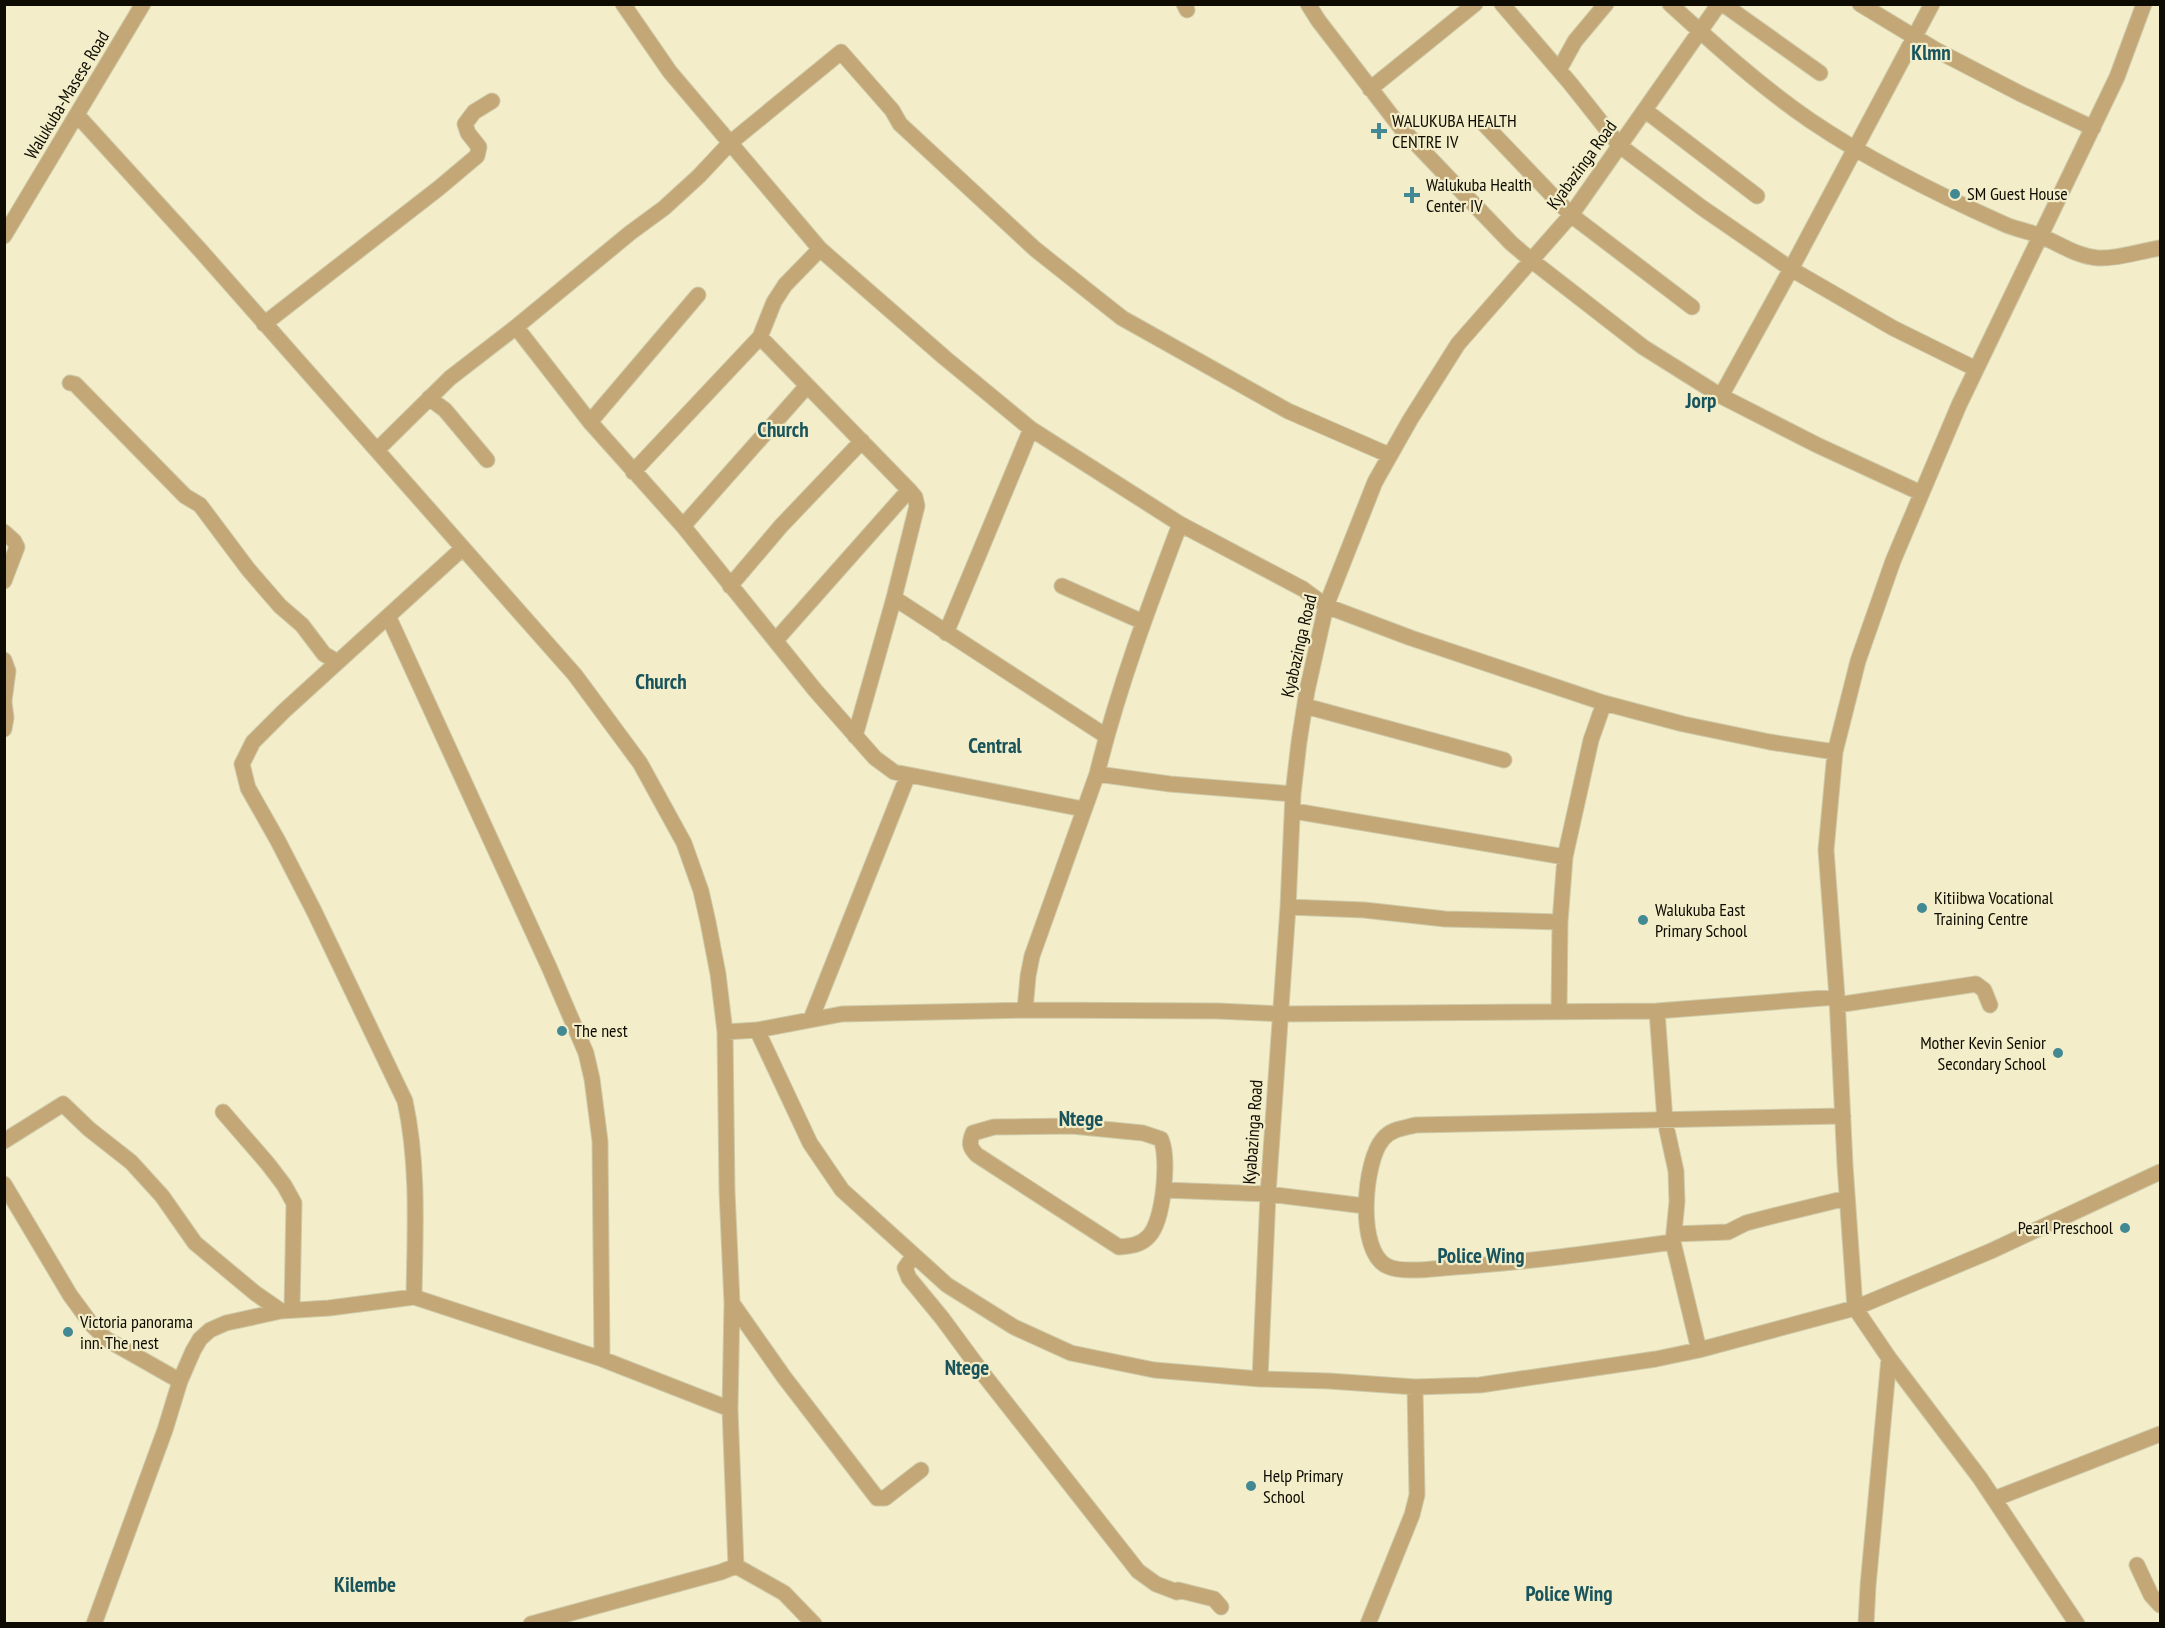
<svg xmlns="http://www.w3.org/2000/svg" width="2165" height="1628" font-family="'PT Sans Narrow',sans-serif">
  <rect width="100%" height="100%" fill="#f3eec9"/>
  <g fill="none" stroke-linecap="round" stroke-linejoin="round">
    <defs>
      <path id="minor" d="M623,4l47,68 150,177 125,109 86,71 149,95 123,65 23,17 85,32 193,65 79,21 87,18 65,10
        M1184,4l3,6
        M1308,4l10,16 83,108 110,115 20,17 112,87 78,49 96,49 104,48
        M1502,4l68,79 50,63 81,61 90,62 102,59 83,41
        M1670,4c45,41 90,82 141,117 59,40 128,74 193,103 11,5 23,7 34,11 21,8 37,21 60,23 21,1 42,-7 62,-10
        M1723,4l97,69
        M1860,4l76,46 85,44 72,34
        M1559,70l16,-29 31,-37
        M1370,89l105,-85
        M1646,111l111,85
        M78,116l123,135 374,424 65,88 44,80 17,48 7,31 10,52 7,58 2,159 5,112 -2,106 6,157 -15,6 -190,52
        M1484,124l87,91 121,92
        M4,236l139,-232
        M820,249l-35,36 -11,17 -14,35 149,153 6,7 2,9 -23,92 -39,138
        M264,324l175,-136 38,-32 2,-9 -11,-14 -3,-9 9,-12 18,-11
        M516,327l74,95 93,104 132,164 60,68 19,14 189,37
        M70,383l5,1 110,112 15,9 48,64 32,37 22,19 22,29 13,8
        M1721,396l70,-127 141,-265
        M429,398l16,12 42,50
        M590,422l108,-127
        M377,450l73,-72 66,-51 114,-94 34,-25 35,-32 31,-33 111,-91 51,58 8,14 135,125 87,69 166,93 101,44
        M633,472l127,-135
        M683,526l124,-140
        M4,532l10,9 3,6 -13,34
        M730,586l51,-60 81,-85
        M1062,586l81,36
        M894,598l212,138
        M389,618l160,349 37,86 6,26 8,62 2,218
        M946,633l85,-204
        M776,640l133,-150
        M4,660l4,11 -4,30
        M4,702l2,16 -2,11
        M1305,706l199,54
        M1097,774c21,-86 52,-168 83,-250
        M1294,811l271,46
        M1288,907l76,3 81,9 115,3
        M1837,1005l139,-21 8,6 6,15
        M1025,1010l3,-34 4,-20 65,-182 73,10 123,10
        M1657,1011l8,110 11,50 1,31 -4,40 26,108
        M1559,1012l1,-90 5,-65 26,-117 13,-37
        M811,1019l97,-244
        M757,1030l53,113 32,47 105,95 67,42 57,26 83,17 106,9 69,2 86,6 65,-2 176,-26 43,-9 156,-42 136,-57 169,-79
        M725,1032l32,-2 85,-16 183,-4 193,1 63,3 376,-3 180,-14
        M223,1112l45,52 16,21 10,18 -2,107
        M1072,1126l71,7 18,6c8,19 3,81 -12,97 -8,9 -18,10 -30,11l-142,-92c-8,-8 -8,-12 -4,-22l21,-6z
        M4,1141l59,-37 26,25 42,33 31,34 33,47 60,50 26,18
        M4,1184l66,111 22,30 14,14 74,42
        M1164,1190l104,4 97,12
        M1674,1234l54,-2 18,-9 19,-5 82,-20
        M1673,1242c-73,10 -145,20 -218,25 -18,1 -52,7 -68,-1 -31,-15 -23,-106 -4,-127 8,-10 21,-11 33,-14l427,-9
        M914,1255l-9,13 4,10 33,40 42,57 154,196 18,13 21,8 1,-2 36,9 7,8
        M414,1297c1,-65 5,-131 -9,-196l-91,-190 -36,-70 -30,-53 -6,-24 11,-22 31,-31 179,-163
        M732,1303l52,74 93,121h8l36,-28
        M1260,1379l8,-185 20,-287 5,-113 6,-52 8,-51 19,-85 49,-124 35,-62 48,-76 113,-129 148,-211
        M1994,1499l166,-65
        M2137,1565l14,30 9,10
        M736,1566l48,27 30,31
        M94,1624l71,-194 15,-49 13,-30 7,-12 10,-9 16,-7 55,-12 48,-3 85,-11 188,62 128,50
        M1368,1624l44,-109 5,-20 -2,-108
        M1866,1624l2,-38 21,-228
        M2077,1624l-97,-146 -91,-120 -34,-50 -10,-143 -8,-168 -11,-147 9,-98 23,-91 35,-100 66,-156 158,-328 27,-73"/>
    </defs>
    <use href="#minor" stroke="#cecaa9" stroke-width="17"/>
    <use href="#minor" stroke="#c4a776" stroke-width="15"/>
  </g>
  <g fill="#438993" stroke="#f3eec9" stroke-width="2">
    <path d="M1376 122h6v6h6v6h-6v6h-6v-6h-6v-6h6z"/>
    <circle cx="1955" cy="194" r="6"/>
    <path d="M1409 186h6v6h6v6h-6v6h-6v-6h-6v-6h6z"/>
    <circle cx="1922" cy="908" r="6"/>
    <circle cx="1643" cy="920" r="6"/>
    <circle cx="562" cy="1031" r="6"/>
    <circle cx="2058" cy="1053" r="6"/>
    <circle cx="2125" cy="1228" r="6"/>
    <circle cx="68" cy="1332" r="6"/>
    <circle cx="1251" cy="1486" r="6"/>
  </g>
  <g text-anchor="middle" stroke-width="4.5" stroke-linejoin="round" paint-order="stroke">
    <g font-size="18" fill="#0e0c02" stroke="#f3eec9">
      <text transform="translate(67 95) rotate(-59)" y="6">Walukuba-Masese Road</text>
      <text transform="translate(1582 165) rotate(-54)" y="6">Kyabazinga Road</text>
      <text transform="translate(1299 646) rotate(-77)" y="6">Kyabazinga Road</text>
      <text transform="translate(1253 1132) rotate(-86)" y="6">Kyabazinga Road</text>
    </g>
    <g font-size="18" fill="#0e0c02" stroke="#f3eec9" text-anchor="start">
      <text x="1392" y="127">WALUKUBA HEALTH<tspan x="1392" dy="21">CENTRE IV</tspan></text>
      <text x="1426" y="191">Walukuba Health<tspan x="1426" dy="21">Center IV</tspan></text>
      <text x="1967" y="200">SM Guest House</text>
      <text x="1934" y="904">Kitiibwa Vocational<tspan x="1934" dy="21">Training Centre</tspan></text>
      <text x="1655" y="916">Walukuba East<tspan x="1655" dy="21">Primary School</tspan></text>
      <text x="574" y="1037">The nest</text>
      <text x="2046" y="1049" text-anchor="end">Mother Kevin Senior<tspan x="2046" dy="21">Secondary School</tspan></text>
      <text x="2113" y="1234" text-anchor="end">Pearl Preschool</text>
      <text x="80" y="1328">Victoria panorama<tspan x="80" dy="21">inn. The nest</tspan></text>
      <text x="1263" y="1482">Help Primary<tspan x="1263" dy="21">School</tspan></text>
    </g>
    <g font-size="21" font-weight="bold" fill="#19545c" stroke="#f3eec9">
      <text x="1931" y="60">Klmn</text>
      <text x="1701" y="408">Jorp</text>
      <text x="783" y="437">Church</text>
      <text x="661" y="689">Church</text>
      <text x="995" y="753">Central</text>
      <text x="1081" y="1126">Ntege</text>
      <text x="1481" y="1263">Police Wing</text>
      <text x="967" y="1375">Ntege</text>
      <text x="365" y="1592">Kilembe</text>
      <text x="1569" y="1601">Police Wing</text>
    </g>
  </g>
  <rect width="2165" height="1628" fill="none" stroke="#0e0c02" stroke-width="12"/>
</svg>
